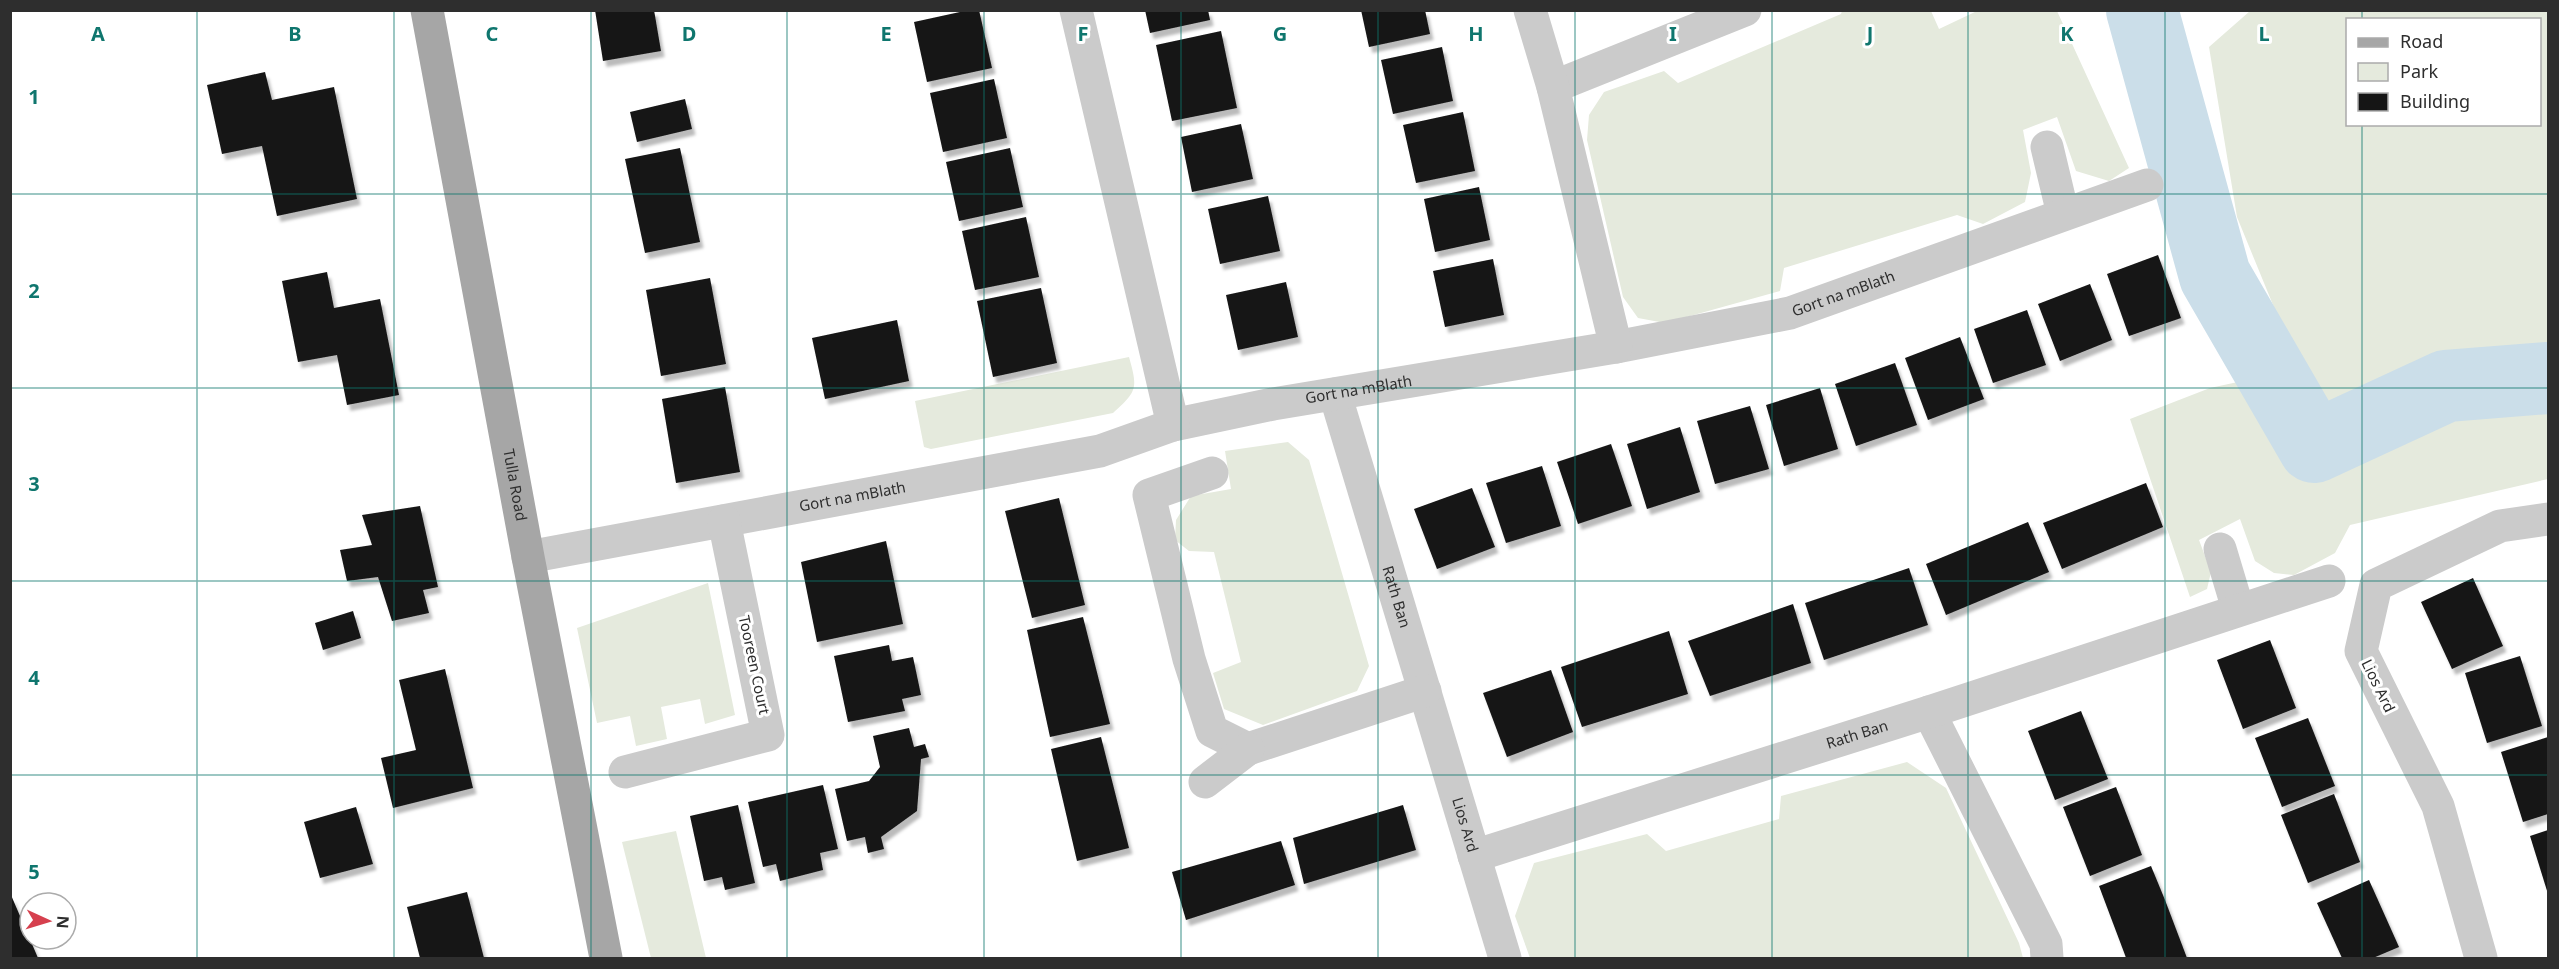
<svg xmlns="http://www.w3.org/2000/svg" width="2559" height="969" font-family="'Noto Sans',sans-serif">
  <defs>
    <filter id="shadow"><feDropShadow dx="3.5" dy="6" stdDeviation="1.5" flood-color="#0004"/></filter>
  </defs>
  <rect width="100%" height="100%" fill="#fff"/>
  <path fill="#e5eadd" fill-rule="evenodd" d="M1842,11h89l8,18 38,-18h80l72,157 -20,13 -33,-10 -19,-54 -34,13 8,43 -6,29 -42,22 -26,-9 -173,53 -4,23 -115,32 -27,-5 -15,-21 -36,-157 2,-25 15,-23 60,-21 14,12 163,-69z
    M2250,11h298v468l-198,46 -15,28 -41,22 -20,-2 -19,-12 -15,-42 -41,21 12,32 -4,17 -17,8 -60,-178 80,-31 37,-8 18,45 49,-20 -77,-188 -28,-170zM2348,20h192v104h-192z
    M1129,357c9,32 8,34 -16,56l-182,36 -7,-2 -9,-46z
    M1288,442l21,18 60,206 -12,25 -94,34 -39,-16 -11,-36 28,-11 -27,-110 -25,-1 -14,-11 1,-20 15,-24 40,-7 -6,-38z
    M708,583l27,132 -30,9 -5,-25 -39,8 6,32 -31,7 -6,-30 -33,7 -20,-95z
    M1907,762l39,26 73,155 4,15h-493l-15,-42 19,-53 113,-29 19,17 113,-32 2,-23z
    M676,831l30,127h-55l-29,-116z"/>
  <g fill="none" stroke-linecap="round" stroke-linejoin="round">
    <path stroke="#cbdee9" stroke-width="72" d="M2142,10l73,266 99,171 132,-61 102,-8"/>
  </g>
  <path fill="#151515" filter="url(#shadow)" d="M595,10h59l7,41 -58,10z
    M969,10h10l13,58 -65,14 -13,-60z
    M1145,10h63l2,10 -60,13z
    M1361,10h64l5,24 -61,13z
    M1221,31l16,77 -65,13 -16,-76z
    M1442,47l11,54 -60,13 -12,-54z
    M265,72l7,28 62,-13 23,112 -80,17 -15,-70 -40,8 -15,-69z
    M994,79l13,59 -64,14 -13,-59z
    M685,99l7,30 -55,13 -7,-30z
    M1463,112l12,59 -59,12 -13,-58z
    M1241,124l12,55 -61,13 -11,-55z
    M680,148l20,94 -55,11 -20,-94z
    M1010,148l13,59 -64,14 -13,-59z
    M1479,187l11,53 -55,12 -11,-53z
    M1268,196l12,55 -60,13 -12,-55z
    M1026,217l13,60 -64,13 -13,-59z
    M2158,255l23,63 -52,18 -22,-62z
    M1493,259l11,56 -59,12 -12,-56z
    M327,272l7,36 46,-9 19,96 -52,10 -10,-50 -39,7 -16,-81z
    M710,278l16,86 -65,12 -15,-86z
    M1286,282l12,55 -60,13 -12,-55z
    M2090,284l22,56 -52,21 -22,-57z
    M1041,288l16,75 -64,14 -16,-76z
    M2027,310l19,55 -53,18 -19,-54z
    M897,320l12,61 -84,18 -13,-61z
    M1960,337l24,62 -56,21 -23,-62z
    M1895,363l22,62 -61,21 -21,-62z
    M725,387l15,85 -64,11 -14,-84z
    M1820,388l18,61 -54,17 -18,-61z
    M1750,406l19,63 -54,15 -18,-63z
    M1680,427l20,65 -53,17 -20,-65z
    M1611,444l21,62 -54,18 -21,-62z
    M1542,466l19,60 -55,17 -20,-60z
    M2146,483l17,44 -101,42 -19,-46z
    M1472,488l23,59 -58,22 -23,-60z
    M1059,498l26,107 -53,13 -27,-107z
    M420,506l18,81 -15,3 6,23 -37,8 -14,-44 -31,4 -7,-31 32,-5 -10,-30z
    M2028,522l21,50 -103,43 -20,-51z
    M886,541l17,83 -86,18 -16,-80z
    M1909,568l19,57 -104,35 -19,-57z
    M2473,578l30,68 -51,23 -31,-67z
    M1793,604l18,59 -101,33 -22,-55z
    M353,611l8,27 -38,12 -8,-27z
    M1083,617l27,107 -60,13 -23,-107z
    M1669,631l19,63 -106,33 -21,-60z
    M2270,640l26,68 -53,21 -26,-69z
    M889,645l3,16 21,-4 8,38 -19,4 3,12 -57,11 -14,-66z
    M2520,656l22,70 -55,17 -22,-70z
    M445,669l28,119 -80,20 -12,-50 35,-8 -17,-70z
    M1551,670l22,62 -66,25 -24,-64z
    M2081,711l27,68 -53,21 -27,-69z
    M2308,718l27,68 -53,21 -27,-69z
    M909,728l5,19 11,-3 4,13 -8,2 -4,52 -36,26 3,12 -16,4 -3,-16 -18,4 -12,-52 34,-8 11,-14 -7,-31z
    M1101,737l28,111 -52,13 -26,-112z
    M2548,737v77l-25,8 -22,-70z
    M823,785l15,64 -18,4 3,17 -43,11 -4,-17 -13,3 -15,-65z
    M2116,787l26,68 -52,21 -27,-69z
    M2334,794l26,68 -52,21 -27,-68z
    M738,805l17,78 -30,7 -3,-13 -18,4 -14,-65z
    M1403,805l13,45 -112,34 -11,-46z
    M356,807l17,57 -53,14 -16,-56z
    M2548,830v64l-18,-58z
    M1281,841l14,44 -109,35 -14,-48z
    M2151,866l14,34 22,58h-61l-1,-3 -26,-69z
    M2369,880l30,67 -26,11h-31l-25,-55z
    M467,892l17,66h-64l-13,-51z
    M11,895l27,63h-27z"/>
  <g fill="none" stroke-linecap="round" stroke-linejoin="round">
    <g stroke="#cbcbcb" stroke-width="33">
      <path d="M1553,87l192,-77"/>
      <path d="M2047,147l16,67"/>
      <path id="s1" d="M1616,347l174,-34 357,-128"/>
      <path id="s2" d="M1335,394l170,564"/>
      <path id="s3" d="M1173,425l100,-21 343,-57 -63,-260 -23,-77"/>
      <path d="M1212,473l-63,22 40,164 23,72 36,18 177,-58"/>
      <path d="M2220,549l18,60"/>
      <path id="s4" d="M528,557l572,-106 73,-26 -97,-415"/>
      <path d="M1929,712l117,232 1,14"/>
      <path d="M625,772l143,-37 -44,-214"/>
      <path d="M1205,782l43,-33"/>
      <path id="s5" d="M1474,856l455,-144 400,-131"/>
      <path d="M2481,958l-43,-152 -77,-155 15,-66 124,-59 48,-7"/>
    </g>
    <path stroke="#a6a6a6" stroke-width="33" id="s6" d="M427,10l101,547 78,401"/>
  </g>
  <path fill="none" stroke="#0f766e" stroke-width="1.5" stroke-opacity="0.55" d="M197,10v948M394,10v948M591,10v948M787,10v948M984,10v948M1181,10v948M1378,10v948M1575,10v948M1772,10v948M1968,10v948M2165,10v948M2362,10v10M2362,124v834M10,194h2538M10,388h2538M10,581h2538M10,775h2538"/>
  <g text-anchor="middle" stroke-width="6" stroke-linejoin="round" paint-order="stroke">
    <g font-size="15" fill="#2e2e2e" stroke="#fff">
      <text dy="5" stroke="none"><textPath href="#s1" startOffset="234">Gort na mBlath</textPath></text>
      <text dy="5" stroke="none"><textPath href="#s3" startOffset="189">Gort na mBlath</textPath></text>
      <text dy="5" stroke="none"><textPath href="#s6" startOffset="483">Tulla Road</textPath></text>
      <text dy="5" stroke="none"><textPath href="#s4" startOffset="330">Gort na mBlath</textPath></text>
      <text dy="5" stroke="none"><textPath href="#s2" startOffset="212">Rath Ban</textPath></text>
      <text transform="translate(754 665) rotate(78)" y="5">Tooreen Court</text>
      <text transform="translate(2378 686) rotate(64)" y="5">Lios Ard</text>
      <text dy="5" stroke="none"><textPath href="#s5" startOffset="402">Rath Ban</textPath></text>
      <text dy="5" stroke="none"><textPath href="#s2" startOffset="450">Lios Ard</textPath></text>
    </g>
  </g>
  <g font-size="20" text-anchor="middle" font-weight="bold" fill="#0f766e" stroke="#fff" stroke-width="6" stroke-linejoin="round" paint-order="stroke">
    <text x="98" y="41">A</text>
    <text x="295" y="41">B</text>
    <text x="492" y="41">C</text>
    <text x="689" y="41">D</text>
    <text x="886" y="41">E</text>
    <text x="1083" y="41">F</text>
    <text x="1280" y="41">G</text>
    <text x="1476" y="41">H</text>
    <text x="1673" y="41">I</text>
    <text x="1870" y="41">J</text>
    <text x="2067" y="41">K</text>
    <text x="2264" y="41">L</text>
    <text x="34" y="104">1</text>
    <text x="34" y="298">2</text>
    <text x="34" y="491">3</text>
    <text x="34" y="685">4</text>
    <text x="34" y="879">5</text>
  </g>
  <rect width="2559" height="969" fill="none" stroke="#2e2e2e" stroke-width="24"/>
  <rect x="2346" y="18" width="195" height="108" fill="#ffffff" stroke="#ababab" stroke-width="1.5"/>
  <rect x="2358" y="38" width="30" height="9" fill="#a6a6a6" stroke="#ababab" stroke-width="1.5"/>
  <text x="2400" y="48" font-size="18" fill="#2e2e2e">Road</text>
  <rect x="2358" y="63" width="30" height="18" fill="#e5eadd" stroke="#ababab" stroke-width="1.5"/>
  <text x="2400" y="78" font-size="18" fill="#2e2e2e">Park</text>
  <rect x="2358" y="93" width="30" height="18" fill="#151515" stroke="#ababab" stroke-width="1.5"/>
  <text x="2400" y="108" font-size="18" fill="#2e2e2e">Building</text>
  <g transform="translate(48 921) rotate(94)"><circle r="28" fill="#ffffff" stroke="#ababab" stroke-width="1.5"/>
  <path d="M0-4.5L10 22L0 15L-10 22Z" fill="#d6404e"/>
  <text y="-9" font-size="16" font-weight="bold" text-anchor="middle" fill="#2e2e2e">N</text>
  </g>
</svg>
